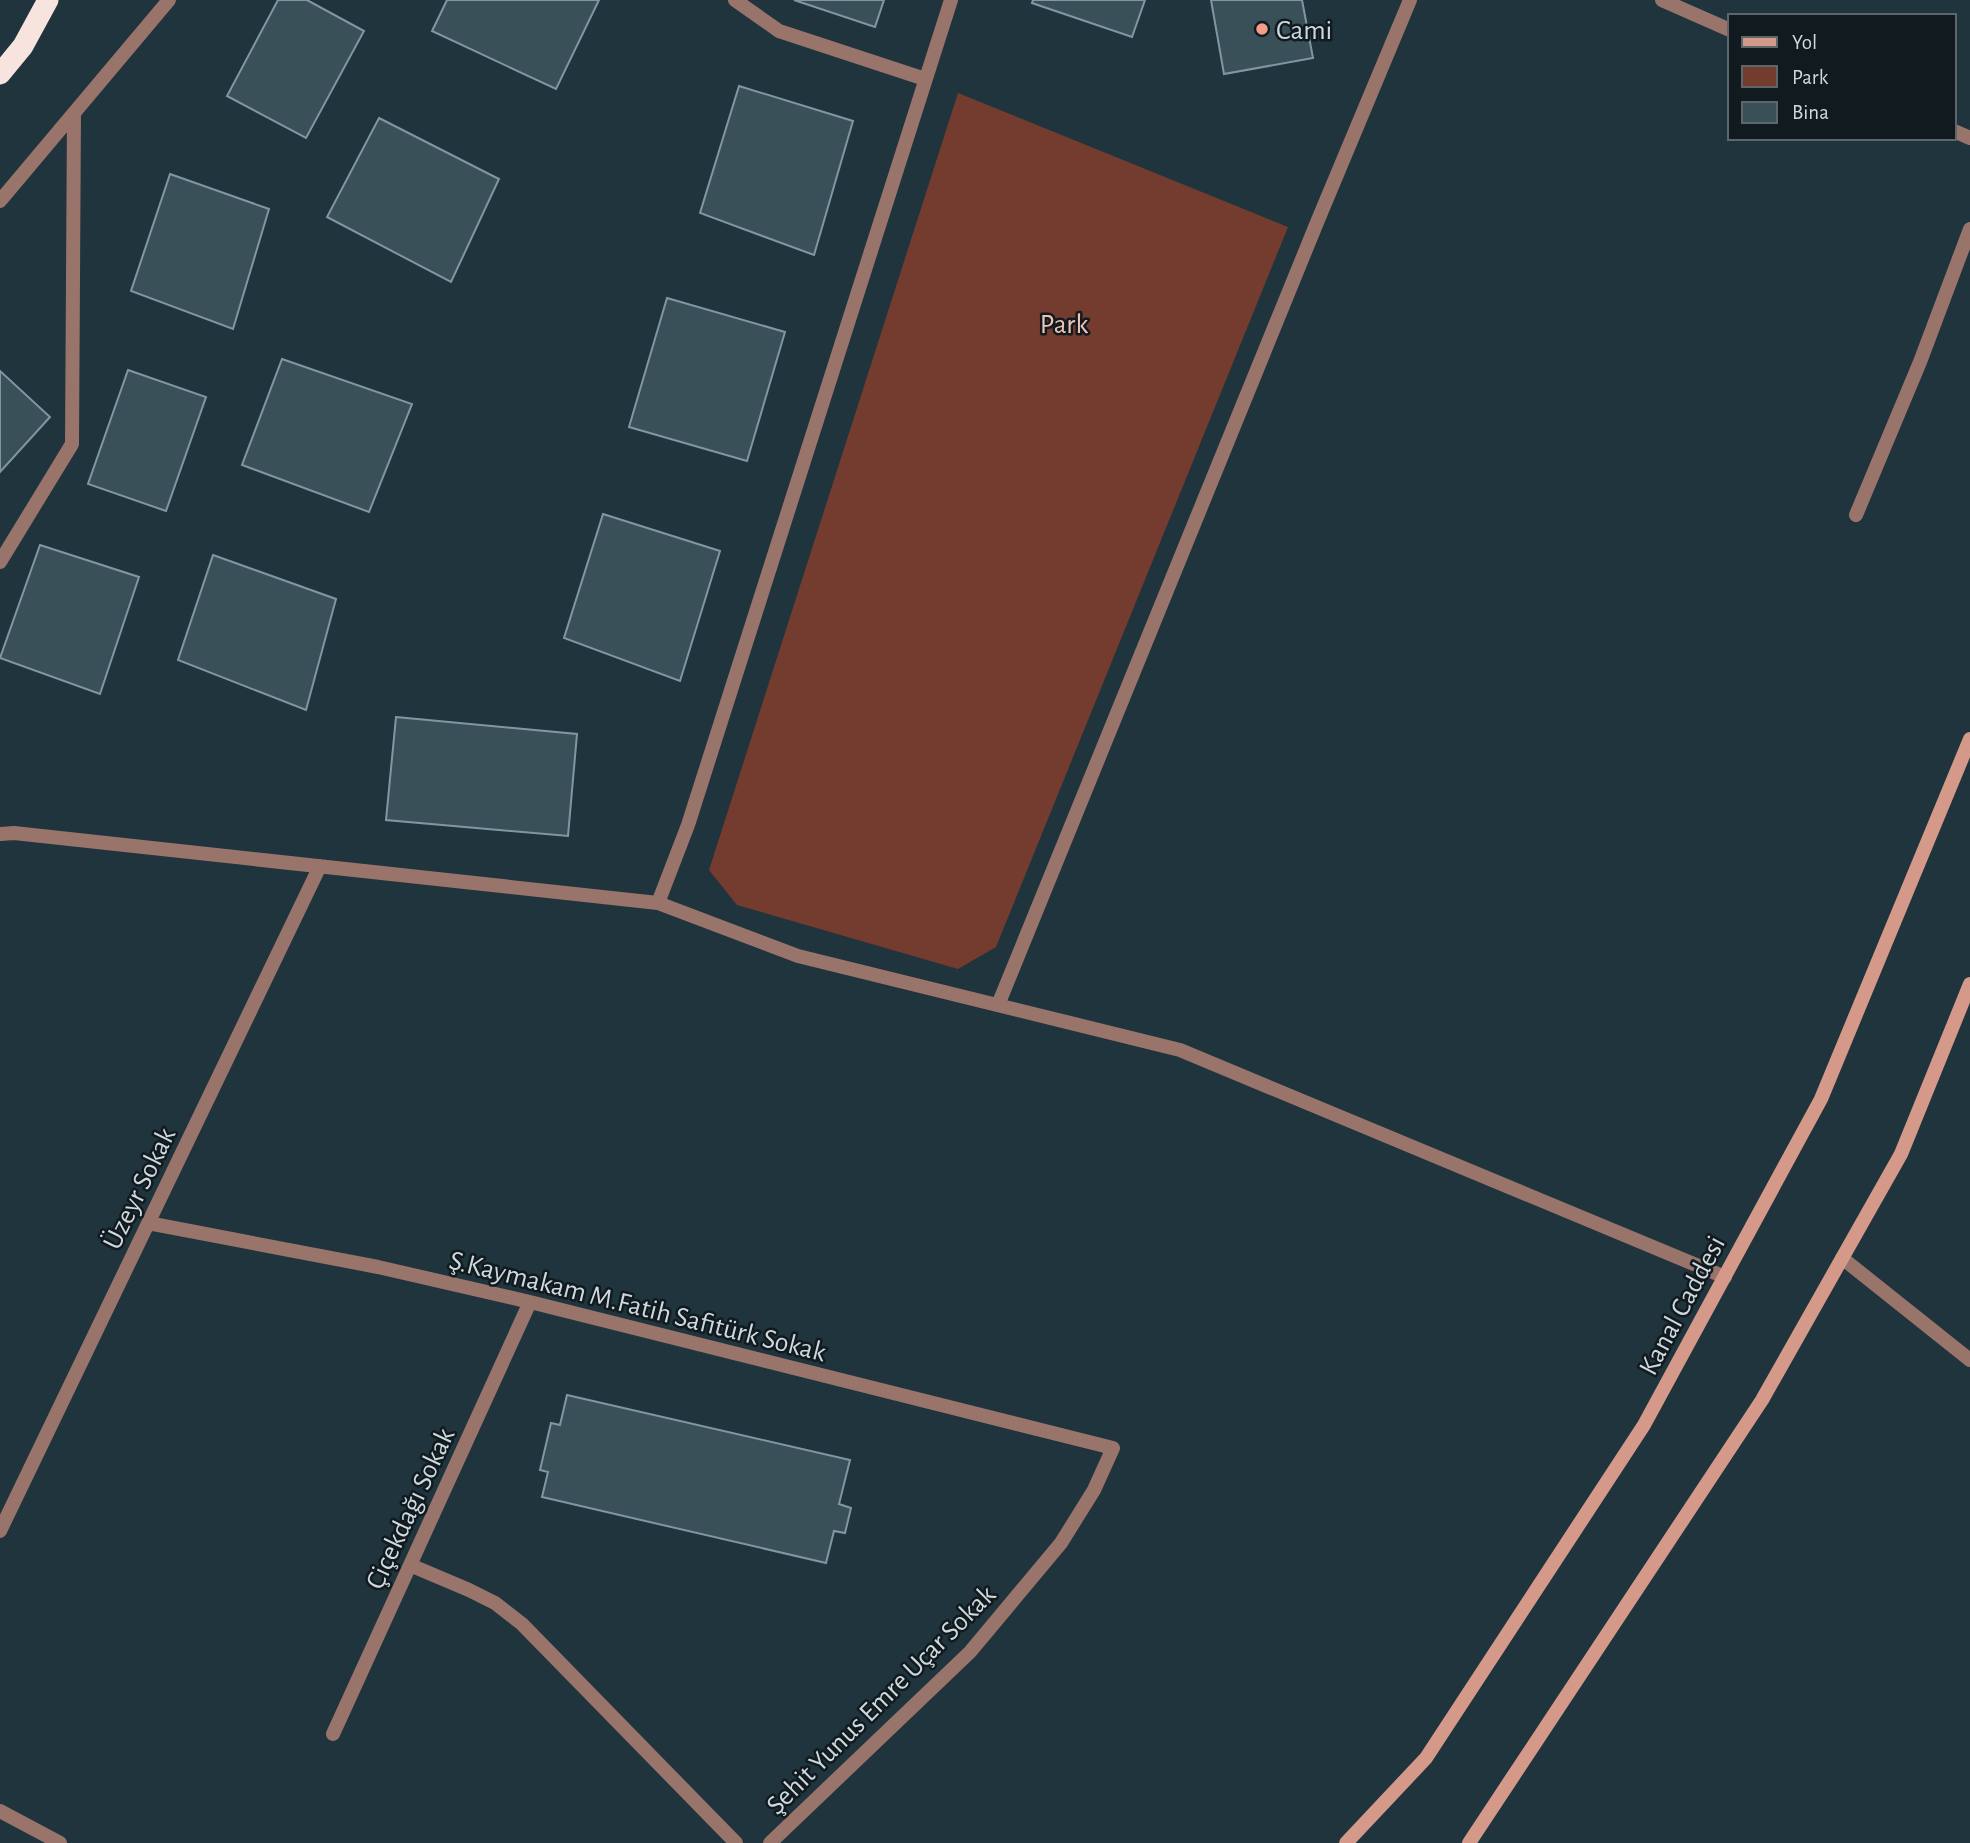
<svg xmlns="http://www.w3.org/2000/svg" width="1970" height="1843" font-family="'Alegreya Sans',sans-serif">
  <rect width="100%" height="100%" fill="#20343d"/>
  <path fill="#743c2e" d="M958,93l330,134 -292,720 -38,22 -221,-64 -28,-35z"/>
  <path fill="#3a5059" stroke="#8097a1" stroke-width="2" d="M278,0h29l57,31 -58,107 -79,-42z
    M447,0h152l-43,89 -124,-58z
    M794,0h90l-9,27z
    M1033,0h112l-13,37 -100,-34z
    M1211,0h91l11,58 -89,16z
    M739,86l114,35 -39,134 -114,-42z
    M379,118l120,61 -48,103 -124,-65z
    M170,174l99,35 -36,120 -102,-38z
    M667,298l118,34 -38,129 -118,-34z
    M282,359l130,45 -43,108 -127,-47z
    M128,370l78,27 -40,114 -78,-27z
    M0,371l50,46 -50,55z
    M603,514l117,37 -40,130 -116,-43z
    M40,545l99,32 -39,117 -100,-36z
    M213,555l123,44 -30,111 -128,-50z
    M396,717l181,17 -9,102 -182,-16z
    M567,1395l283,65 -11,44 12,4 -6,25 -11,-2 -8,32 -284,-66 6,-25 -8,-2 11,-47 9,2z"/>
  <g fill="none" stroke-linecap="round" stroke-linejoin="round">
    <path stroke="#99746a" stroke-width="14" d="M735,0l44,31 146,48
      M1662,0l68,30
      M1954,131l16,7
      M0,201l169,-201
      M1856,515l64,-153 50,-133
      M0,562l72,-118 2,-331
      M0,834l14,-1 644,70 30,-78 263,-825
      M658,903l140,53 382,94 545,227
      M998,1005l320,-785 92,-220
      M148,1223l230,44 152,35 583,146 -19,42 -33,53 -91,109 -200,191
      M1842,1258l128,102
      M0,1531l320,-665
      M410,1565l59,25 26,13 27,21 214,219
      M333,1734l197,-432
      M0,1811l60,32"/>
    <path stroke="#d49989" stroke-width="14" d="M1346,1843l80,-85 218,-333 177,-326 149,-360
      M1469,1843l293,-443 139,-246 69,-170"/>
    <path stroke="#f7e4df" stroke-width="21" d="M0,74l23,-28 25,-46"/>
  </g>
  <circle fill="#f49e88" stroke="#111a1e" stroke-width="2.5" cx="1262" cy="29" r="7"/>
  <g text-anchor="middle" stroke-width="5" stroke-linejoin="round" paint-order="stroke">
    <g font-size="28" fill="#cdd9de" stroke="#111a1e" text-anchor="start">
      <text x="1276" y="39">Cami</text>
    </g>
    <g font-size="28" fill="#f0c2b5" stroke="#111a1e">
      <text x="1064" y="333">Park</text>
    </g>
    <g font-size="28" fill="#cdd9de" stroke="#111a1e">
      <text transform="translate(138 1188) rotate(-64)" y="10">Üzeyr Sokak</text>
      <text transform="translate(638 1305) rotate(14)" y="10">Ş.Kaymakam M.Fatih Safitürk Sokak</text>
      <text transform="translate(1681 1305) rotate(-62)" y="10">Kanal Caddesi</text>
      <text transform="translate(409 1508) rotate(-65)" y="10">Çiçekdağı Sokak</text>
      <text transform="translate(880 1699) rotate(-45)" y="10">Şehit Yunus Emre Uçar Sokak</text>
    </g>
  </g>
  <rect x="1728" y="14" width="228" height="126" fill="#111a1e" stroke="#5c666b" stroke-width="2"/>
  <rect x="1742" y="37" width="35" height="10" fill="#d49989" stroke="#5c666b" stroke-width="2"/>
  <text x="1792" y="49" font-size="21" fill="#cdd9de">Yol</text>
  <rect x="1742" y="66" width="35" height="21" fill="#743c2e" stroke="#5c666b" stroke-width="2"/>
  <text x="1792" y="84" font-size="21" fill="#cdd9de">Park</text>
  <rect x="1742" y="102" width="35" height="21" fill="#3a5059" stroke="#5c666b" stroke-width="2"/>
  <text x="1792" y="119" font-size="21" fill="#cdd9de">Bina</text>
</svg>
